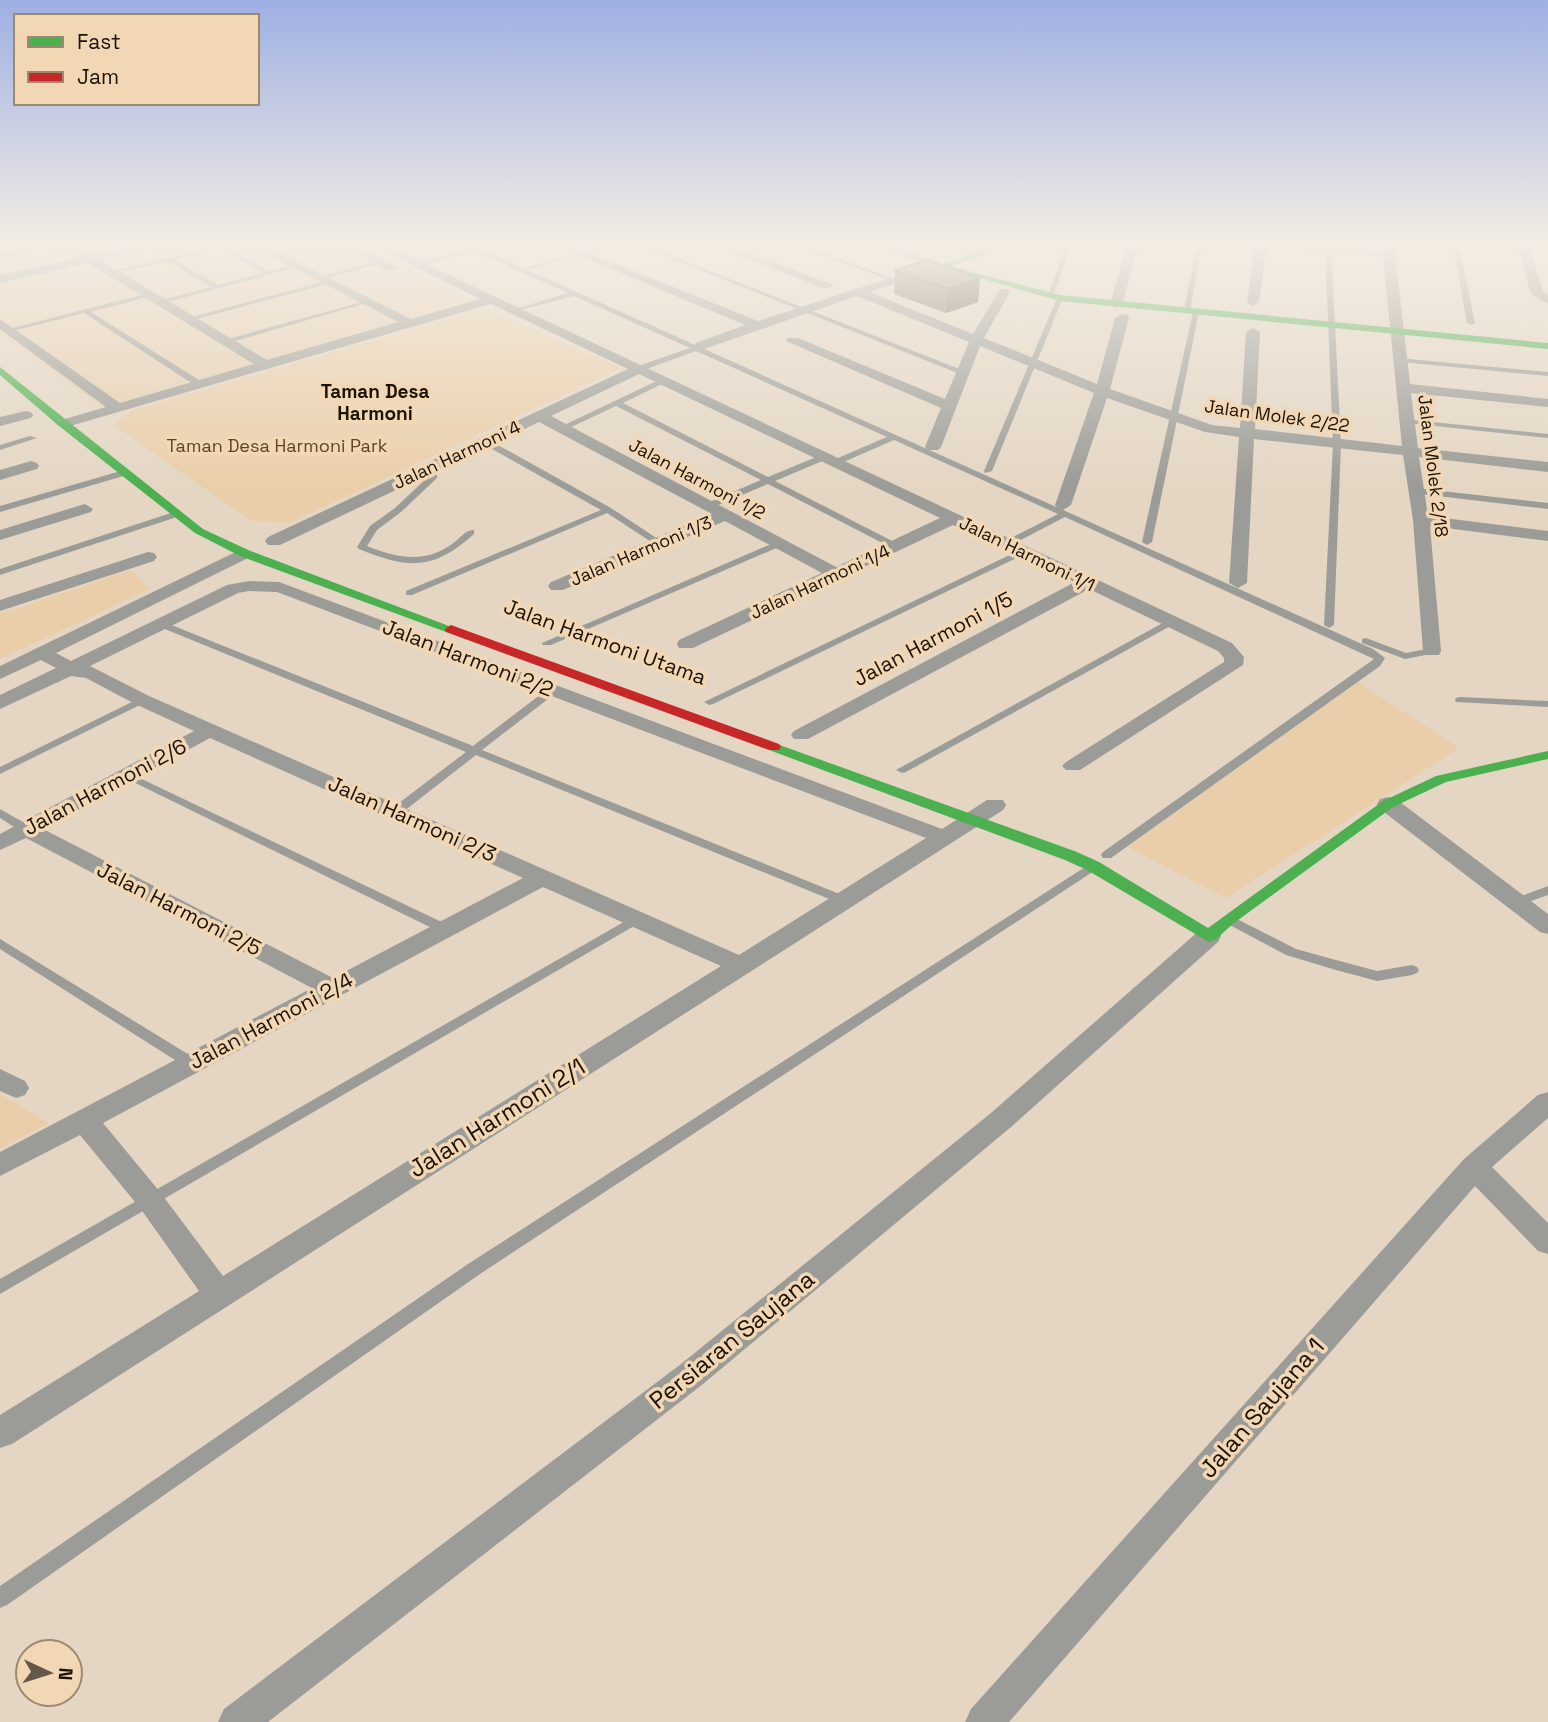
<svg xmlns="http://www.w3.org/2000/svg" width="1548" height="1722" font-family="'Space Grotesk',sans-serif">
  <rect width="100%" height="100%" fill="#e4d6c3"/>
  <path fill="#e7cfb0" d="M0,245h364l119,60 -373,109 -110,-81z"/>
  <path fill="#eacea9" d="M485,308l136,60 -332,155 -37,-2 -139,-96 19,-15z
    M131,570l19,19 -150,70v-45z
    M1358,682l101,66 -233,150 -99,-51z
    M0,1094l49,29 -49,26z"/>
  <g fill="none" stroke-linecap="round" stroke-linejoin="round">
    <path fill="#9b9c97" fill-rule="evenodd" d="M49,245h10l-59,14v-4z
      M226,245h9l-8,3 42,23 29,-7 3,2 -141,38 -2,-1v-2l53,-14 -43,-26 -56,13 -3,-2zM221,249l42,24 -45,12 -44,-25z
      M269,245h9l-16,5 -3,-2z
      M464,245h7l106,47 796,357 12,9 -5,8 -269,192h-8l-2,-3 2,-3 271,-193 -309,-142 -56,29h-6v-4l55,-28 -164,-74 -55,24h-6v-4l54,-23 -191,-86 -52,19h-6v-4l52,-18 -116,-52 -58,15v-2l52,-16 -93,-42 -56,15 -3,-2 54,-15z
      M606,245h8l-83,24 -5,-1z
      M637,245h7l323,127 -7,2z
      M793,245h8l97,35 -5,1z
      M1066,245h6l-19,51 -5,1z
      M1196,245h6l-12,66 -3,2 -3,-2z
      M1325,245h6l10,199 -7,181 -5,3 -5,-3 9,-181z
      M1453,245h6l16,78 -4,2 -4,-2z
      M381,260l2,1v2l-63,17 -3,-2z
      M329,280l2,1v2l-142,38 -4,-2z
      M149,293l2,1v2l-60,16 111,70v4h-6l-112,-73 -75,19 -4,-2z
      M1060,296l3,2 -71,173 -7,2 -1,-2 73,-173z
      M365,301l5,1 -142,41 -7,-2z
      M1196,310l3,2 -47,230 -5,3 -5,-3 51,-230z
      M1398,358l150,14v4l-147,-14h-3z
      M663,378l7,2 -47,23 145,74 53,-22h6v4l-52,22 125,64v4h-6l-126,-65 -57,24h-6v-4l56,-24 -145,-74 -51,24 -7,-2z
      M1404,419l144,15v4l-141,-15 -4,-2z
      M30,436l7,2 -37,12v-5z
      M483,440h6l122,68 53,35 -2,2h-6l-49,-32 -195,82h-6v-4l195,-81 -118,-66z
      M425,467l12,7v4l-36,34 -24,18 -10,16c32,13 61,18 89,-5 7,-6 10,-11 18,-11v4c-41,37 -66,35 -115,15l-2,-2 13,-21 25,-18 34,-32 -8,-6z
      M124,470l3,1v4l-127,37v-6z
      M1415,488l133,15v6l-136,-16 -1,-2z
      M177,511l3,1v4l-180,59v-6z
      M778,541l3,1v4l-230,99h-8l-1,-2z
      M1022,549l3,1v4l-312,150 -4,1 -5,-3z
      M1170,619l4,1v4l-268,148 -4,1 -6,-3z
      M159,620l314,126 76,-58h8l1,2 -1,2 -75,58 365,147 2,3 -6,4 -4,-1 -363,-148 -77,60h-8l-2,-3 2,-3 75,-57 -311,-127v-4z
      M1366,638l40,15 26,-5 5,3 -1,2 -31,6 -43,-16v-4z
      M142,697l4,1 1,2 -1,2 -146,72v-7z
      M1460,697l88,4v6l-92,-5 -1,-2 1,-2z
      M127,772l323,154 1,3 -1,3h-10l-317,-155 -2,-2 2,-2z
      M0,809l30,17 2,3 -2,3h-8l-22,-14z
      M1093,862l4,1 2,3 -2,3 -617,405 -473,331 -7,3v-22l468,-322z
      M1548,886v9l-31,11 -6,-4 2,-3z
      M636,915l6,4 -1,3 -641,372v-15z
      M1231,916l65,33 40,11 41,11 35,-6 5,2 2,3 -2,3 -5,2 -35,6 -41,-11 -50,-15 -60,-32 -1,-3 1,-3z
      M0,939l196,120 2,4 -2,4 -5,1 -5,-1 -186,-118z"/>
    <path fill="#9b9c97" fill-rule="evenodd" d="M60,245h14l17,10 49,-10h20l-2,2 -58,13 167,100 131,-38 -148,-77h14l147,74 69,-20 -109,-54h14l847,398 12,14 -1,8 -163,105h-14l-4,-4 4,-4 158,-100v-4l-6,-7 -129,-62 -281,150h-14l-3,-4 3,-4 281,-149 -122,-57 -260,123h-14l-2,-4 2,-4 143,-67 -97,-52 -162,69h-12l-3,-4 3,-4 161,-68 -173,-92 -259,123h-12l-3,-4 3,-4 360,-168 -137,-65 -428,124 -7,-4 2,-3 48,-14 -106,-78v-10l120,84 134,-39 -166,-101 -88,20v-8l79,-17zM639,374l301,144 -104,49 -285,-151z
      M338,245h14l47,23 -10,3z
      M554,245h15l189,76 162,-53h8v6l-59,18 104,42 27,-45h8l2,3 -26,46 113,46 18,-66 7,-4 5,1 2,3 -19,71 102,36 28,3 6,-96 7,-4 7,4 -5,97 147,17 -19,-189 -88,-8 -6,-4h38l56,5 -1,-5h12l16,139 138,15v8l-137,-14 7,55 130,14v10l-129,-15 9,59 120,15v10l-118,-15 11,125 -2,4h-14l-2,-4 -10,-131 -10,-65 -149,-16 -7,144 -9,5 -9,-5 10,-146 -34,-5 -98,-34 -36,107 -8,5 -6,-2 -2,-3 39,-112 -114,-47 -39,101 -3,3h-10l-3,-3 16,-39 -155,-67 2,-3h10l147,61 24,-57 -112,-46 -156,54 -7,-4 2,-3 49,-18z
      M713,245h16l104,40 -6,4 -4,-1z
      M874,245h16l57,21 -10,3z
      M1127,245h12l-17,59 -6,4 -6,-4z
      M1255,245h12l-8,57 -6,4 -6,-4z
      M1517,245h12l14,47 5,3v9l-17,-10z
      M26,411l5,1 2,3 -2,3 -31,8v-9z
      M31,461l6,2 2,3 -2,3 -37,11v-10z
      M85,504l8,5 -2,3 -91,28v-10z
      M244,548l9,5 -3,4 -194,96 15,8 156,-76 22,-4 30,1 663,247 45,-29h16l3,5 -3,5 -991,634 -12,4v-33l199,-124 -59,-83 -60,-73 -80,41v-24l312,-164 -286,-150 -26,12v-16l194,-103 -59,-27 -49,-26 -15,-2 -71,33v-14l56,-27 -15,-8 -41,19v-13zM249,591l28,1 649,246 -187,117 -590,-259 -59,-30 148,-73zM210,738l313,140 -190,100 -290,-149zM543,887l178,79 -498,310 -63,-84 -57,-69z
      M148,552l6,1 3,4 -3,4 -154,50v-11z
      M1388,797l8,2 152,115v20l-8,-2 -160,-123 -3,-5 3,-5z
      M1209,928l9,2 3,6 -3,6 -207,185 -308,257 -435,338h-50l6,-13 457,-345 310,-251 209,-183z
      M0,1069l25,12 4,7 -4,7 -9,3 -16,-7z
      M1548,1092v26l-56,49 56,56v31l-10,-3 -63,-65 -466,536h-44l6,-13 493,-550 74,-64z"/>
    <path fill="#4caf50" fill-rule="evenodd" d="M982,245h8l-8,11 -32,10 110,29 488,48v6l-488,-48 -123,-35 39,-14z
      M0,367l203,162 45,21 209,79 -1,3h-10l-206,-76 -45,-23 -136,-107 -59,-51z
      M774,743l303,109 22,10 109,66 175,-127 53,-25 112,-25v8l-102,23 -53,25 -159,116 -19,17 -6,2 -122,-72 -22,-10 -296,-110 -2,-3z"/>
    <path fill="#c62828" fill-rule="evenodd" d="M451,625l328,119 2,3 -2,3h-10l-323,-118 -1,-3z"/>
  </g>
  <path fill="#7f776b" d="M895,270l85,8 -2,24 -32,11 -52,-19z"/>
  <path fill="#686157" d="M980,278l-2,24 -32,11 2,-24z"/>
  <path fill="#948a7c" stroke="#686157" stroke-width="2" d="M926,260l54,18 -32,11 -53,-19z"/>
  <linearGradient id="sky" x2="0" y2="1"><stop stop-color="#9eafe2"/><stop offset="0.5" stop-color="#f3ede4"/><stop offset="1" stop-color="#f3ede4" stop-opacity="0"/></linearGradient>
  <rect width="1548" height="486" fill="url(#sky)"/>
  <g text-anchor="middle" stroke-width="7" stroke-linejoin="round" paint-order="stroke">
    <g font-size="18" fill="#1c1307" stroke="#f2d7b5">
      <text transform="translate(1277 416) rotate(8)" y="6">Jalan Molek 2/22</text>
      <text transform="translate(457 455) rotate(-25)" y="6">Jalan Harmoni 4</text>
      <text transform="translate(1433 466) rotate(83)" y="6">Jalan Molek 2/18</text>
      <text transform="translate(697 479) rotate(28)" y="6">Jalan Harmoni 1/2</text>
      <text transform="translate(641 551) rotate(-23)" y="6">Jalan Harmoni 1/3</text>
      <text transform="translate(1027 554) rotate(26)" y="6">Jalan Harmoni 1/1</text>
      <text transform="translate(820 582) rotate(-25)" y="6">Jalan Harmoni 1/4</text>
    </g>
    <g font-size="18" fill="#5f4523" stroke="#f2d7b5">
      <text x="277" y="452">Taman Desa Harmoni Park</text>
    </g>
    <g font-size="19" font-weight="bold" fill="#1c1307" stroke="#f2d7b5">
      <text x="375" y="398">Taman Desa<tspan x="375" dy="22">Harmoni</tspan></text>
    </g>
    <g font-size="21" fill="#1c1307" stroke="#f2d7b5">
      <text transform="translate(933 639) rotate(-28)" y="7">Jalan Harmoni 1/5</text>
      <text transform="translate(605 642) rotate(20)" y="7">Jalan Harmoni Utama</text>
      <text transform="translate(468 658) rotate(21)" y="7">Jalan Harmoni 2/2</text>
      <text transform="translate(105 787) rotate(-28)" y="7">Jalan Harmoni 2/6</text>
      <text transform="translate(412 819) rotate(24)" y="7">Jalan Harmoni 2/3</text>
      <text transform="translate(179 909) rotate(27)" y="7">Jalan Harmoni 2/5</text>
      <text transform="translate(271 1021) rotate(-28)" y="7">Jalan Harmoni 2/4</text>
    </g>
    <g font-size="24" fill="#1c1307" stroke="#f2d7b5">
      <text transform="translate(497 1118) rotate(-32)" y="8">Jalan Harmoni 2/1</text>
      <text transform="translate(732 1340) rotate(-39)" y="8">Persiaran Saujana</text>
      <text transform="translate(1262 1408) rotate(-49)" y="8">Jalan Saujana 1</text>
    </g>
  </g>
  <rect x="14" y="14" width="245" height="91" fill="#f2d7b5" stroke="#9c896f" stroke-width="2"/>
  <rect x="28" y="37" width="35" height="10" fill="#4caf50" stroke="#9c896f" stroke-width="2"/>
  <text x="77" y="49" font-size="21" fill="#1c1307">Fast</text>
  <rect x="28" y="72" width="35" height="10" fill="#c62828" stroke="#9c896f" stroke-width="2"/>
  <text x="77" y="84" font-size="21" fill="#1c1307">Jam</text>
  <g transform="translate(49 1673) rotate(94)"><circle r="33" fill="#f2d7b5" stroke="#9c896f" stroke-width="2"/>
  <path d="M0-5L12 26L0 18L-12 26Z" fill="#625749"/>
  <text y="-10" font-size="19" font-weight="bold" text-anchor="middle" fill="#1c1307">N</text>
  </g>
</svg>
